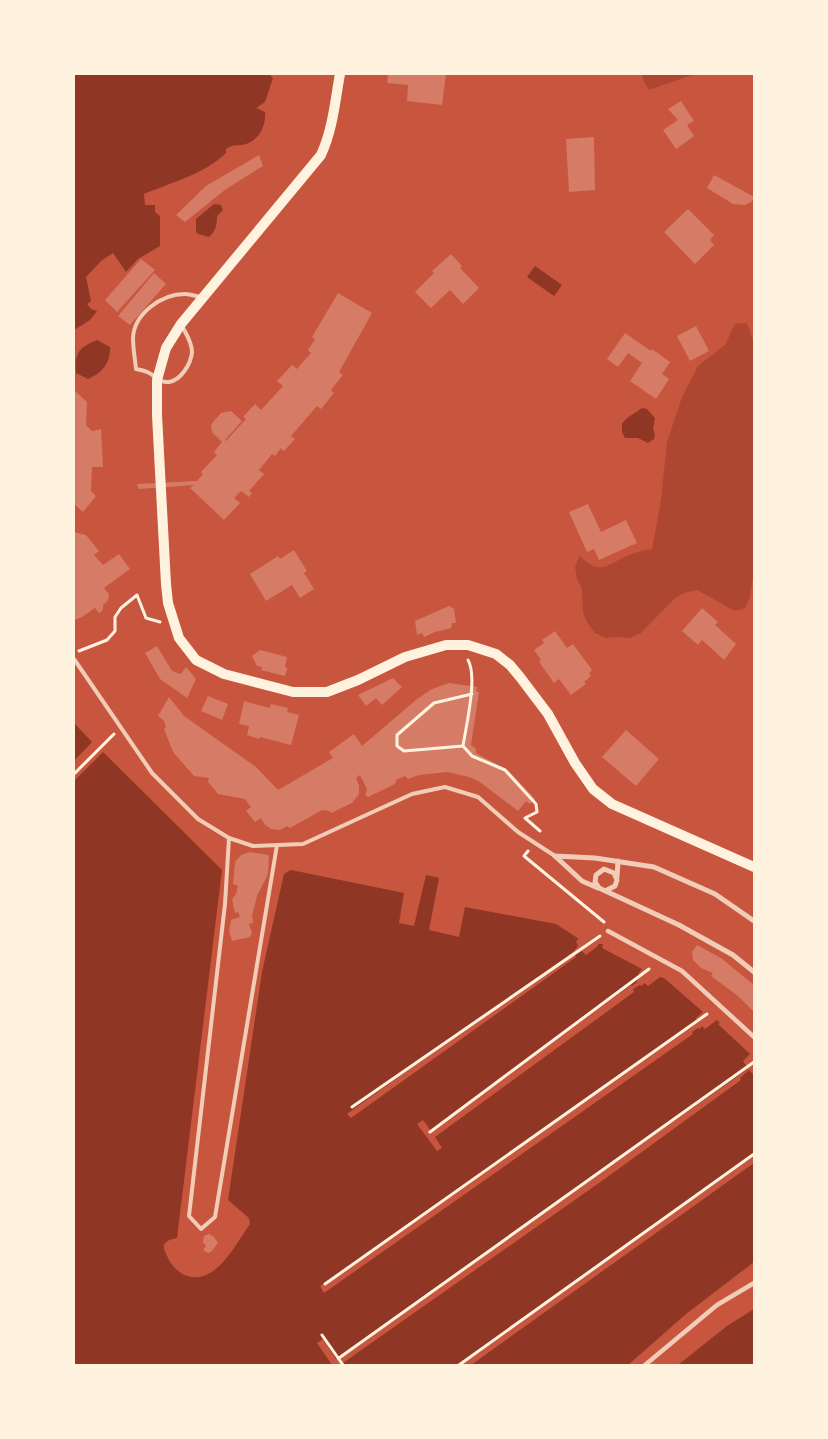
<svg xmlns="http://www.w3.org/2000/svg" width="828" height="1439" font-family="'Titillium Web',sans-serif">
  <rect width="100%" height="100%" fill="#c8553d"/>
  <path fill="#ae4732" d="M642,74h53l-46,16 -5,-8z
    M747,323l7,20v227l-4,28 -5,10 -10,3 -38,-21 -13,3 -10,6 -33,34 -11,5 -12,-1 -12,1 -11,-5 -7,-9 -5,-11 -1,-24 -5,-10 -2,-12 4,-10 1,-1c20,21 28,8 49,-1 8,-3 15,-5 23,-6l9,-49 6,-58 15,-45 16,-31 27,-21 10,-21z"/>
  <path fill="#8f3625" d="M74,74h195l4,4 -8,24 -9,6 9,4c1,15 -7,31 -24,33 -8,1 -7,-1 -15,4v4c-23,22 -54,29 -82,41l1,11h10v7l5,4v30l-22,13 -12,13 -13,-19 -12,8 -15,16 5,24 -4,3 4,5 6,2 -7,9 -16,10z
    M214,204l7,1 2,5 -6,6c0,8 -1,15 -8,21l-11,-3 -2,-2v-13z
    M535,266l27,19 -8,11 -27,-19z
    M97,340l13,7c0,17 -7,25 -22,32l-12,-6c-2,-19 3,-26 21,-33z
    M642,408l5,1 8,9 -2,10 2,7 -1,4 -6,4 -10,-5h-13l-3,-6v-8c5,-8 13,-10 20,-16z
    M74,723l18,19 -18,19z
    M103,752l119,118 -45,368c-4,1 -11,2 -13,7 -1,4 2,8 3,11 7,16 23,27 41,18 18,-9 30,-33 42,-50l-1,-6 -21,-18 34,-228 22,-98 7,-4 113,23 -5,30 15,3 12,-51 13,3 -10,52 30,7 6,-30 91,17 23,15 -3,2 2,5 -5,6 -226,162 4,4 225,-161 -1,-2 7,-4 4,4 12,-9v-2h5l-1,4 40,21 -3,4 1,4 -3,3v2l-5,4 -1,-1 -200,146 -8,-11 -6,4 20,27 5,-3 -7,-11 199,-145 -1,-3 7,-4 2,1 2,-3 4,3 12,-9 4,1 39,34 -7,6 2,3 -8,7 -2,-1 -368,259 4,7 369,-259 -1,-2 6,-4 2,1 2,-3 3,3 12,-9 3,3 -2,1 32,30 -7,7 5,8 -412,290 -13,-20 -6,4 15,22h-258v-584z
    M749,1070l5,5v81l-294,209h-120l266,-187 135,-98 -1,-2z
    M754,1163v99l-68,52 -58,51h-157z
    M754,1309v56h-76l49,-39z"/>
  <path fill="#d67c66" d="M388,74h58l-4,31 -35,-4 1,-16 -21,-2z
    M681,101l13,20 -7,4 7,11 -18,13 -13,-19 15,-10 -10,-11z
    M594,137l1,53 -26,2 -3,-53z
    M259,155l4,11 -37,23 -41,33 -9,-7 30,-29z
    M714,175l40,22v1l-3,4 -6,3 -12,-1 -26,-16z
    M688,209l26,26 -4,5 4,5 -19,19 -31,-32z
    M451,254l11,12 -2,2 19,20 -16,16 -13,-14 -19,18 -16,-16 19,-19 -2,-2z
    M141,259l14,11 -38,42 -12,-12z
    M154,273l12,11 -36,41 -12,-9z
    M338,293l34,20 -33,59 4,3 -12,15 3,3 -13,16 -4,-3 -26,30 4,3 -11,12 -3,-3 -6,8 -3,-2 -13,16 5,4 -15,17 3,2 -3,4 -8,-6 -7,7 6,5 -16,17 -34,-32 4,-3 -55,4 -2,-5 60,-3 6,-7 -2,-2 16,-17 -3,-3 8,-10 -10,-10 -1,-6 2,-4 8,-9 10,-2 11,10 -17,19 1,1 20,-22 -3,-2 12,-13 6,6 22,-24 -6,-5 15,-16 5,4 14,-16 -3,-3 7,-11 -3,-2z
    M696,326l13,25 -19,10 -13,-25z
    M625,333l26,18 1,-2 18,13 -8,12 7,5 -13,20 -26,-18 12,-18 -14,-10 -10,14 -11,-8z
    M74,390l13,12 -1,23 6,6 9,-2 2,38h-11l-1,24 5,5 -13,16 -9,-8z
    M588,504l13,28 25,-12 11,23 -38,17 -5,-11 -7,3 -18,-40z
    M74,532l12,3 13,16 -5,4 9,10 16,-11 11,15 -26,19 5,6 -1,6 -5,5v4l-2,3 -2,1 -4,-5 -13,9 -8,3z
    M294,550l13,21 -3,2 10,16 -14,9 -8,-13 -26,16 -16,-27 28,-18 2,3z
    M449,606l5,3 2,14h-4l-1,5 -16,4 -11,5 -2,-4 -5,2 -2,-14z
    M702,608l16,14 -3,3 21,19 -12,16 -22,-20 -4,5 -16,-14z
    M555,631l12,17 6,-4 19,26 -3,3 2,3 -7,6 2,2 -15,11 -12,-16 -5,4 -15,-21 2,-2 -7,-10 10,-7 -2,-3z
    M157,646l15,25 9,3 5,-7 10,12 -9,19 -27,-19 -15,-26z
    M260,650l27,7 -2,9 2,3 -2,7 -24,-6 1,-3 -5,-1 -5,-10z
    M393,678l9,9 -20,18 -6,-7 -10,8 -8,-11z
    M449,683l28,4 -1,4 3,1 -8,53 5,4v4l32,17 27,29 -5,5 -4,-3 -8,10 -38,-29 -11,-5 -22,-5 -28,3 -11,4 -3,-3 -9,4 -1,4 -27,13 -3,-2 2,-6 -7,-14 -4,3 3,8v8l-7,9 -21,10 -2,-2 -7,-1 -32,18 -3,-2 -7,4 -9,-1 -6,-4 -4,-7 -6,4 -9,-11 5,-4 -6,-8 -27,-5 -10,-12 1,-4 -15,-2 -21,-24 -9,-23 2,-2 -2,-6 -6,-5 11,-19 15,19 72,51 22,23 55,-32 -4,-6 25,-18 8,12 55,-47 15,-10z
    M208,696l20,8 -6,16 -21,-9z
    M244,701l26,7 1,-4 17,4 -1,4 12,3 -8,30 -31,-8 -1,2 -12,-4 2,-9 -10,-2z
    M626,730l33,29 -23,27 -34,-29z
    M250,852l19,3 -1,19 -11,22 -5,20 1,7 -4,1 3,9 -2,4 -18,4 -3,-10 2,-11 9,-3 -2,-5 -3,1 -3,-14 4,-5 2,-8 -5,-2 2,-22 6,-7z
    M697,945l24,13 33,27v27l-16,-16 -27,-20 2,-3 -12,-5 -8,-8 -1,-8z
    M209,1234l5,3 4,6 -7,9 -3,1 -5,-3 3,-4 -3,-4 1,-6z"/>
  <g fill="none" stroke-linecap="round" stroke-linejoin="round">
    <path stroke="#fff3e0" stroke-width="3" d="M79,651l28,-11 8,-9v-14l6,-9 16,-13 9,23 14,4
      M468,660c10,17 -2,66 -5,86l9,10 33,14 31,34 1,8 -12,6 15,13
      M463,746l-59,5 -7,-5v-11l37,-32 38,-9
      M74,774l40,-40
      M528,851l-4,5 80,66
      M352,1107l248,-171
      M430,1132l219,-163
      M325,1284l382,-270
      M322,1335l21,30
      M339,1358l415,-296
      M459,1365l295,-211"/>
    <path stroke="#f1ccb7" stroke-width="4" d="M182,326c4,8 10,16 10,26 -1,12 -11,28 -23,30 -8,1 -12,-4 -18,-8 -4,-3 -10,-4 -15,-5 -1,-10 -3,-21 -3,-31 1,-24 28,-44 52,-44 5,0 10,2 15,3
      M74,659l78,114 46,46 31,19 24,8 50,-2 109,-50 33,-7 33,10 40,35 37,24
      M229,838l-4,66 -36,312 12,13 14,-12 62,-372"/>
    <path stroke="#f1ccb7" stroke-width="4.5" d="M608,931l74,40 72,66
      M645,1365l72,-60 37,-22"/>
    <path stroke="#f1ccb7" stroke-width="5" d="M555,856l40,2 59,9 61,27 39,27
      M555,856l27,25 16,7
      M617,877l1,-16
      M605,891l10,-5 2,-6 -3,-7 -10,-4 -8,6 -1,7 4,6 80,37 54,30 21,17"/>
    <path stroke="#fff3e0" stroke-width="10" d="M340,74c-5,27 -7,55 -19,81l-140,169 -15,24 -9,32v35l9,169 2,19 11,35 17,22 28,14 69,18h34l31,-12 47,-23 41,-12h22l28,9 14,11 10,12 28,37 27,49 18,26 19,15 142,63"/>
  </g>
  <rect width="828" height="1439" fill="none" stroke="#fff3e0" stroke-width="150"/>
</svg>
